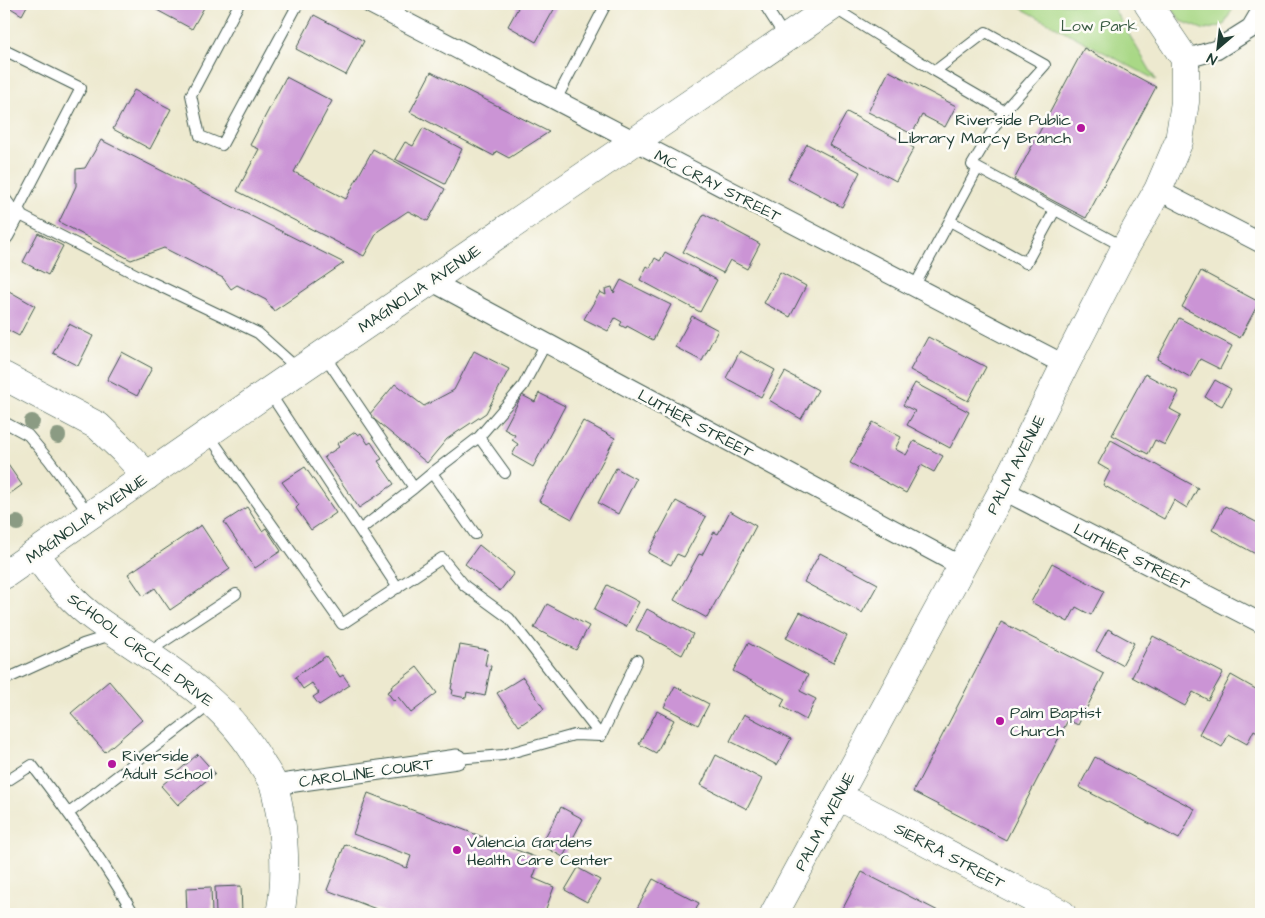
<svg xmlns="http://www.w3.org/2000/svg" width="1265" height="918" font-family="'Architects Daughter',sans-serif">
  <rect width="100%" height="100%" fill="#fdfcf7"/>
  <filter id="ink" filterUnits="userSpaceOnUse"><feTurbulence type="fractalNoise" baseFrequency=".02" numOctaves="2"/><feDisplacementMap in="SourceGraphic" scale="10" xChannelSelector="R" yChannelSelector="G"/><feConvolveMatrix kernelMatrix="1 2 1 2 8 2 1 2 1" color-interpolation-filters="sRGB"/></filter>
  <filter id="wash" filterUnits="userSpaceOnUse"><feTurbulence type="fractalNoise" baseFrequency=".0096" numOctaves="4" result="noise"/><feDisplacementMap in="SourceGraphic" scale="20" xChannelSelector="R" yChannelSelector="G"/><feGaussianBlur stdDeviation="1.12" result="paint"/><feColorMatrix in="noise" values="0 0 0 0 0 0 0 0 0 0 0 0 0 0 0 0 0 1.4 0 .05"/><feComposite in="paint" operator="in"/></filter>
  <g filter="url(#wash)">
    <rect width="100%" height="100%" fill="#ede9cf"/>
    <path fill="#a9d886" stroke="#648a5d" d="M1013,4h98l45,76z
      M1169,4h66l-11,21 -19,5 -24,-9z"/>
    <g id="blocks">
      <path fill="#cb94d5" d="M4,4h24l-6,11z
        M158,4h48l-14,25 -37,-20z
        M510,4h47l-21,38 -28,-16 10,-18z
        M314,15l50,26 -18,34 -50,-26z
        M1084,48l72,39 -70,131 -72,-38z
        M889,71l67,35 -11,21 -23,-12 -10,19 -44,-22z
        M431,72l118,60 -40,26 -13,-7 -2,5 -84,-44z
        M286,77l46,24 -38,71 52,27 27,-50 72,40 -17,32 -20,-10 -30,20 -14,25 -127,-65 22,-42 -9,-4z
        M134,90l37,19 -21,40 -37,-20z
        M847,112l67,36 -18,33 -67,-36z
        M423,128l39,21 -17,35 -50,-25 10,-17 8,4z
        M101,140l243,123 -70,48 -8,-11 -29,-15 -6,4 -8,-11 -59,-30 -33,12 -72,-38 17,-36v-17l9,-1z
        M807,144l53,28 -18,35 -54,-29z
        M704,214l56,30 -13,25 -17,-9 -7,13 -40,-21z
        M38,233l25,13 -15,29 -25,-13z
        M665,252l52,28 -17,32 -60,-32 7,-14 3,2 5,-10 5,3z
        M1201,271l58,31 -19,36 -58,-31z
        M780,272l26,14 -16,31 -26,-14z
        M621,280l50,25 -18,35 -26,-14 -1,2 -6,-3 2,-3 -7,-4 -7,13 -24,-12 16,-27 6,3 -1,-6 7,-2 2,6z
        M9,291l26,15 -16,30 -15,-8v-26z
        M692,316l26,14 -16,31 -27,-14z
        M1179,318l53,28 -12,23 -20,-10 -10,18 -33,-18z
        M69,324l24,12 -15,30 -25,-13z
        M928,337l58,30 -18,34 -58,-31z
        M474,351l35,18 -23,44 -39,26 -20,24 -58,-48 26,-31 29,22 30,-16z
        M740,351l35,19 -14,27 -35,-19z
        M122,352l30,16 -15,28 -30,-16z
        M785,372l33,18 -17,29 -32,-19z
        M1145,374l34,18 -9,17 11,6 -16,30 -10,-5 -7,14 -36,-19z
        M1215,380l16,9 -9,17 -17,-9z
        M915,383l54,29 -19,36 -43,-23 8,-14 -12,-6z
        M539,393l26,13 -32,61 -21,-12 6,-11 -6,-4 3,-5 -11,-6 18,-34 13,7z
        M583,421l32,17 -43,81 -33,-18z
        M873,422l28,15 -6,12 11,6 8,-14 29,15 -9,16 -13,-7 -15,28 -56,-30z
        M355,432l3,3 3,-2 7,11 3,-2 11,17 -4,2 16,23 -35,24 -35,-51 15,-10 -2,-3z
        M1111,440l87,48 -11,20 -13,-8 -10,19 -61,-34 7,-14 -12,-7z
        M4,459l18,26 -18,13z
        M305,467l31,46 -25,17 -15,-22 3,-3 -17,-23z
        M616,468l20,11 -18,35 -20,-11z
        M676,501l30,16 -22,40 -7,-3 -6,11 -23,-12z
        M1225,506l33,17 3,-7v41l-49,-27z
        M247,507l15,24 4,-3 15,23 -26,17 -31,-46z
        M730,511l26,15 -49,92 -33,-18 25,-46 3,1 12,-23 4,2z
        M201,525l29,44 -60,41 -15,-22 -12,8 -15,-22z
        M479,545l35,28 -14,18 -35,-27z
        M820,553l58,31 -16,29 -58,-31z
        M1052,563l52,28 -13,24 -15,-8 -8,15 -37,-20z
        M607,585l32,17 -13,25 -32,-17z
        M547,604l42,22 -13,24 -42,-22z
        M647,609l46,25 -11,21 -46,-25z
        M800,612l47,24 -14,27 -47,-25z
        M1001,622l103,52 -26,51 -10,-5 -62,120 -93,-48z
        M1108,629l26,14 -12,22 -26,-14z
        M1153,636l70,37 -15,27 -15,-8 -8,14 -53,-29z
        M748,643l60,32 -8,16 16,8 -10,21 -25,-14 4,-7 -52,-28z
        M460,645l28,5 -3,15 6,1 -6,30 -18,-4 -1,6 -14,-3 1,-5 -2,-1z
        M326,656l14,21 3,-2 7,10 -31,20 -6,-8 6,-4 -7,-10 -9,6 -8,-12z
        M417,667l20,26 -26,20 -13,-16 -4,4 -7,-9 5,-3 -1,-2z
        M1231,675l30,17v42l-7,-4 -7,14 -18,-10 -7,13 -23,-13z
        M523,677l21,32 -25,17 -22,-33z
        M109,681l33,39 -37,32 -34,-39z
        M675,686l34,18 -11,21 -34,-18z
        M657,711l17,9 -18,33 -17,-9z
        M744,714l47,25 -14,26 -47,-24z
        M198,754l17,19 -37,32 -17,-19z
        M716,755l46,24 -15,30 -46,-24z
        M1095,757l100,52 -16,30 -100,-52z
        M368,793l172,66 -7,19 21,9 -10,27h-155l-62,-24 18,-46 62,24 4,-12 -58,-22z
        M561,807l22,12 -20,38 -22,-12z
        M578,868l22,12 -13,22 -22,-12z
        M862,872l82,42h-104z
        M653,879l46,24 -5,11h-60z
        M241,886l1,28h-26l-1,-27z
        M211,887l1,27h-25l-1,-26z"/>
    </g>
  </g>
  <g filter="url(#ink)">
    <use href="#blocks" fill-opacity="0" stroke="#3e574b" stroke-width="1"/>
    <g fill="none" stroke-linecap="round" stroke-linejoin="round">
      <defs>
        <path id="lane" d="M239,4l-48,91 9,41 22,9 76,-141
          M764,4l21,33
          M834,8l101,63
          M4,50l77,38 -65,125
          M556,100l50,-96
          M1004,111l-69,-40 51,-39 59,33 -41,46 -32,54 152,82
          M4,197l12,16 129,66 113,54 40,36
          M950,221l76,42 29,-53
          M914,287l64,-119
          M324,355l90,133 18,-15 43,61
          M269,392l129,196
          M4,422l24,13 21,25 40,54
          M208,434l134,190 100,-66 23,28 44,32 92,118
          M432,473l47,-36
          M505,473l-26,-36 44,-51 23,-43
          M361,529l53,-41
          M148,652l88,-58
          M4,680l79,-36 28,-9
          M457,759l46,-4 71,-20 27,1 36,-76
          M4,783l28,-18c37,48 72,97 102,149
          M69,813l142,-109"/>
        <path id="street" d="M371,4l694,361
          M1185,59l31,-9 35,-22 10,-17
          M1158,190l103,53
          M4,235l12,-22
          M431,281l530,285
          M1003,490l258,133
          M274,785l183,-26"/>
        <path id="secondary" d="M4,376l94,50 25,24 24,26
          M36,554c17,25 36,48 61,66 61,44 126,75 164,143 4,7 10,15 13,23 4,13 6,28 8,41 3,29 4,59 -2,87
          M838,796l224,118
          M774,914l229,-424 62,-125 60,-117 33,-58 21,-49 6,-39v-43l-37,-55"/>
        <path id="primary" d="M4,575l265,-184 567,-387"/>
      </defs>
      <use href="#lane" stroke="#3e574b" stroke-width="12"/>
      <use href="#street" stroke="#3e574b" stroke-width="21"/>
      <use href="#secondary" stroke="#3e574b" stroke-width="29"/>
      <use href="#primary" stroke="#3e574b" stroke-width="29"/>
      <use href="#lane" stroke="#fff" stroke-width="10"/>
      <use href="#street" stroke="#fff" stroke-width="19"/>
      <use href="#secondary" stroke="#fff" stroke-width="28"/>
      <use href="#primary" stroke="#fff" stroke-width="28"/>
    </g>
    <g fill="#8b9b83">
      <circle cx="32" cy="422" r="8"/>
      <circle cx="58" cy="436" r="8"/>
      <circle cx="17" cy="523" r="8"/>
    </g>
  </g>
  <g fill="#b5179e" stroke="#fdfcf7" stroke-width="2">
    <circle cx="1081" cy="128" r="5"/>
    <circle cx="1000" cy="721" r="5"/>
    <circle cx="112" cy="764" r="5"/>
    <circle cx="457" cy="850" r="5"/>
  </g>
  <g text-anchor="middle" stroke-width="5" stroke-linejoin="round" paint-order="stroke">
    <g font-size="16" fill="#3b5c44" stroke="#fdfcf7">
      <text x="1099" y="31">Low Park</text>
    </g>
    <g font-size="16" fill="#1f3d34" stroke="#fdfcf7" text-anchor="start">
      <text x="1071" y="125" text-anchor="end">Riverside Public<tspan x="1071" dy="18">Library Marcy Branch</tspan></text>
      <text x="1010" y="718">Palm Baptist<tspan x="1010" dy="18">Church</tspan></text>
      <text x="122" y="761">Riverside<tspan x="122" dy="18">Adult School</tspan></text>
      <text x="467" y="847">Valencia Gardens<tspan x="467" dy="18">Health Care Center</tspan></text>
    </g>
    <g font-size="16" fill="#1f3d34" stroke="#fdfcf7">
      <text transform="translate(718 185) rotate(27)" y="6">MC CRAY STREET</text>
      <text transform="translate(419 288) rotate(-34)" y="6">MAGNOLIA AVENUE</text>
      <text transform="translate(696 423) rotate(28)" y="6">LUTHER STREET</text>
      <text transform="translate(1015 464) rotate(-63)" y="6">PALM AVENUE</text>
      <text transform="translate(86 518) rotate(-35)" y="6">MAGNOLIA AVENUE</text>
      <text transform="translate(1132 556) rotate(27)" y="6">LUTHER STREET</text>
      <text transform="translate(141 649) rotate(37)" y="6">SCHOOL CIRCLE DRIVE</text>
      <text transform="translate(366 772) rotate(-8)" y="6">CAROLINE COURT</text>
      <text transform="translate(824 821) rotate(-62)" y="6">PALM AVENUE</text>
      <text transform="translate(950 855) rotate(28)" y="6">SIERRA STREET</text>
    </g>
  </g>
  <rect width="1265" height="918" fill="none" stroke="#fdfcf7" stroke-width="20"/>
  <g transform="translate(1218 48) rotate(208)" stroke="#fdfcf7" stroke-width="4" paint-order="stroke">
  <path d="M0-4L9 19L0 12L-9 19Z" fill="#1f3d34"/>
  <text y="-8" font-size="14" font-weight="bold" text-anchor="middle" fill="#1f3d34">N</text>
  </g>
</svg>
